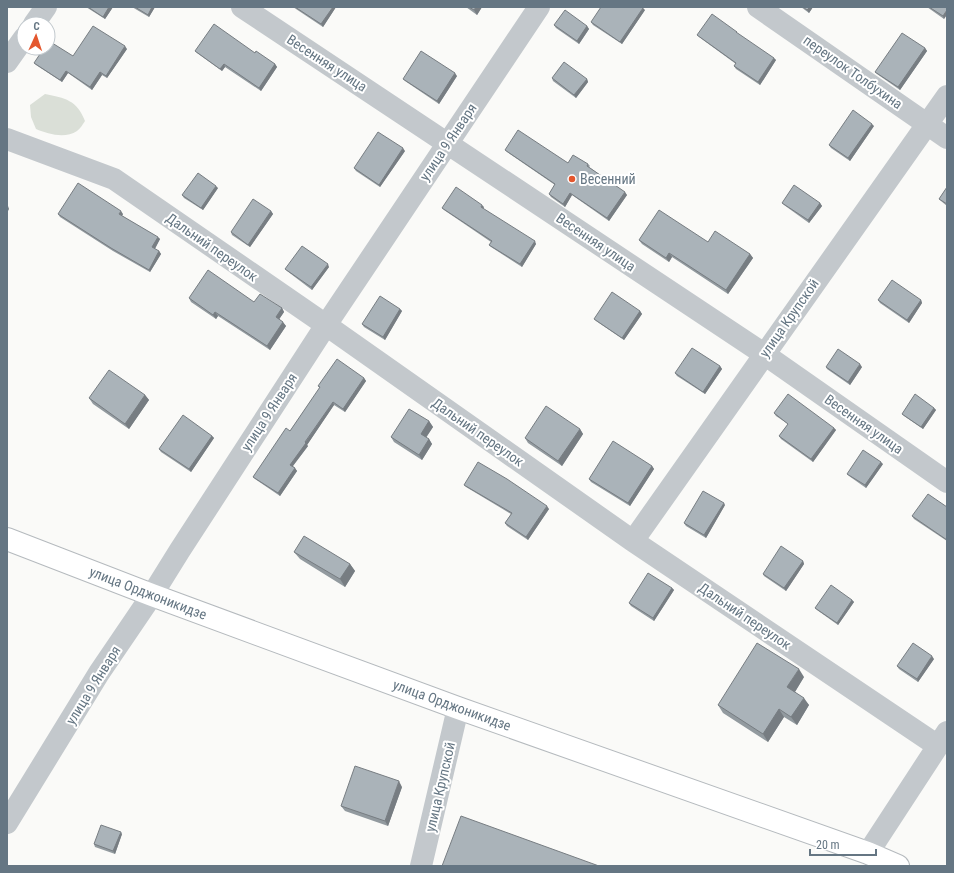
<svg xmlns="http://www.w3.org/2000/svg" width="954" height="873" font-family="'Roboto Condensed',sans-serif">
  <rect width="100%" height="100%" fill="#fafaf8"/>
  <path fill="#dadfd7" d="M45,94c20,4 32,6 40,27 -2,3 -5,8 -8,10 -12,8 -29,3 -41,-2l-5,-12 -1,-12z"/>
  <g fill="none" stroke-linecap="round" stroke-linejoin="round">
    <defs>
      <path id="major" d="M7,539l145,56 306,113 410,145 30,13"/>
    </defs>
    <use href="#major" stroke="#b5babe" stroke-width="24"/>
    <path stroke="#c3c8cc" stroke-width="22" d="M242,7l522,347 183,128
      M758,7l189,131
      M34,24l12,-17
      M7,62l17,-24
      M7,139l107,40 212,146 307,216 305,205
      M633,541l314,-445
      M7,823l92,-150 53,-78 28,-45 146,-225 213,-318
      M868,853l79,-121
      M421,866l37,-158"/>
    <use href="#major" stroke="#fff" stroke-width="22"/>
  </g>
  <path fill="#929a9f" d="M86,7h27l-8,12z
    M132,7h23l-6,10z
    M293,7h43l-13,20z
    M466,7h16l-5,8z
    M801,7h12l-4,6z
    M927,7h20l-3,12z
    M645,10l-23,34 -29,-19 -2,-3z
    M554,25l33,1 2,3 -10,15 -23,-16z
    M738,34l38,26 -16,25 -24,-16 -2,-3 2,-2 -37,-27 -2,-2z
    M925,48l2,3 -27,39 -23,-16 -2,-2z
    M127,49l-20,29 -5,-3 -10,15 -24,-17 -6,9 -26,-17 -2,-2 39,-7z
    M195,51l60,2 20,11 2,3 -16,24 -36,-24 -3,4 -25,-18z
    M457,76l-18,28 -34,-23 -2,-2z
    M552,78l35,1 1,3 -12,16 -23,-17z
    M874,126l-24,35 -19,-13 -2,-3z
    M505,150l63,13 20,1 2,2 -1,1 38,28 -18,26 -37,-26 -7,12 -14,-10 -2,-3 6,-9 -48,-33z
    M405,151l-25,36 -24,-16 -2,-3z
    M947,187v19l-6,-5 -2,-2z
    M218,188l-15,22 -19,-12 -2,-3z
    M782,203h38l2,3 -13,17 -25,-18z
    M484,207l-1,2 53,35 -14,23 -31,-20 -2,-2 2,-3 -47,-32 -2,-2z
    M271,211l2,3 -23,33 -18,-12 -1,-3z
    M58,214h65l-1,2 38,23 -5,10 4,2 2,3 -11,18 -37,-21 -53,-34z
    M639,240l69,2 42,12 3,4 -25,36 -56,-37 -3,5 -27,-18z
    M329,267l-17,23 -25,-19 -2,-2z
    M189,298l65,4 28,6 2,4 -5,7 7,7 -16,24 -52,-34 -2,3 -25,-17z
    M878,300h43l1,3 -13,20 -29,-20z
    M400,309l2,2 -17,29 -21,-13 -2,-3z
    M640,311l2,3 -18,26 -28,-19 -2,-2z
    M720,366l2,3 -17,25 -28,-18 -2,-3z
    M826,367h36l-12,18 -23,-16z
    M364,378l2,3 -21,31 -11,-7 -27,40 1,1 -15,20 4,5 -17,25 -25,-17 -2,-2 37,-46 30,-43 -2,-2z
    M145,395l4,5 -20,29 -36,-25 -4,-6z
    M934,408l2,2 -13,19 -19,-13 -2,-2z
    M774,413l60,15 2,2 -23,32 -32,-23 -2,-3 9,-12 -12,-8z
    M429,421l4,6 -7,11 3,1 3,5 -10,16 -28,-18 -3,-5z
    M580,429l3,5 -21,32 -34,-23 -3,-5z
    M212,436l2,2 -23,34 -30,-20 -2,-3z
    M883,464l-17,24 -17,-12 -2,-2z
    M652,466l2,3 -24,37 -39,-24 -2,-3z
    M464,485l85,24 -21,31 -21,-14 -2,-3 6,-9 -45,-27z
    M725,505l-19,33 -20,-12 -2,-3z
    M947,507v34l-33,-22 -2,-3z
    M294,552l56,12 5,7 -10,16 -45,-28z
    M803,561l1,3 -18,27 -22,-15 -1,-2z
    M672,588l2,2 -20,31 -23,-15 -2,-3z
    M852,600l2,2 -16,23 -21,-15 -2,-2z
    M934,659l-16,23 -19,-13 -2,-3z
    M804,677l-9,15 14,13 -12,20 -13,-8 -16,25 -45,-29 -5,-8z
    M402,787l-14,39 -43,-15 -4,-5z
    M122,834l-7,20 -20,-7 -1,-3z"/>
  <path fill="#777d82" d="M109,7h4l-8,12 -2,-2z
    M152,7h3l-6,10 -1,-2z
    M333,7h3l-13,20 -2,-3z
    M476,7h6l-5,8 -3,-5z
    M810,7h3l-4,6 -2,-3z
    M643,8l2,2 -23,34 -2,-2z
    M947,10v5l-3,4 -1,-3z
    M587,26l2,3 -10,15 -2,-3z
    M125,46l2,3 -20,29 -1,-2z
    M925,48l2,3 -27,39 -2,-3z
    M774,58l2,2 -16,25 -2,-3z
    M224,64l1,3 -3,4 -2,-2z
    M275,64l2,3 -16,24 -2,-3z
    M66,71l2,2 -6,9 -2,-2z
    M100,72l2,3 -10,15 -2,-3z
    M455,73l2,3 -18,28 -2,-3z
    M587,79l1,3 -12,16 -2,-3z
    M872,124l2,2 -24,35 -2,-3z
    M403,148l2,3 -25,36 -1,-2z
    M216,186l2,2 -15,22 -2,-2z
    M625,192l2,3 -18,26 -2,-3z
    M570,193l2,2 -7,12 -2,-3z
    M820,203l2,3 -13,17 -1,-3z
    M482,205l2,2 -2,3 -1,-3z
    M8,206l1,3 -2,4v-6z
    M121,211l2,3 -2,3 -2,-3z
    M271,211l2,3 -23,33 -2,-2z
    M158,237l2,2 -6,11 -2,-3z
    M535,241l1,3 -14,23 -2,-3z
    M159,251l2,3 -11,18 -1,-2z
    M669,253l3,4 -3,5 -3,-4z
    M750,254l3,4 -25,36 -2,-4z
    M328,264l1,3 -17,23 -1,-3z
    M921,300l1,3 -13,20 -2,-3z
    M282,308l2,4 -6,9 -2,-4z
    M400,309l2,2 -17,29 -2,-3z
    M640,311l2,3 -18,26 -2,-2z
    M215,312l3,4 -2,3 -3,-4z
    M283,322l3,4 -16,24 -3,-4z
    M860,364l2,3 -12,18 -2,-3z
    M720,366l2,3 -17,25 -2,-2z
    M364,378l2,3 -21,31 -2,-3z
    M145,395l4,5 -20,29 -4,-5z
    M333,402l1,3 -27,40 1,1 -16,21 -2,-2z
    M934,408l2,2 -13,19 -2,-2z
    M429,421l4,6 -9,13 -3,-6z
    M834,428l2,2 -23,32 -2,-3z
    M580,429l3,5 -21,32 -4,-5z
    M212,436l2,2 -23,34 -2,-3z
    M429,439l3,5 -10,16 -3,-5z
    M881,462l2,2 -17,24 -1,-3z
    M652,466l2,3 -24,37 -2,-3z
    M295,468l2,3 -17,25 -2,-3z
    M724,503l1,2 -19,33 -2,-3z
    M547,506l2,3 -21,31 -2,-3z
    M803,561l1,3 -18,27 -2,-3z
    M350,564l5,7 -10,16 -5,-8z
    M672,588l2,2 -20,31 -1,-3z
    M852,600l2,2 -16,23 -1,-2z
    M932,656l2,3 -16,23 -1,-3z
    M799,669l5,8 -11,18 -6,-8z
    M804,698l5,7 -12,20 -6,-8z
    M779,709l5,8 -16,25 -5,-8z
    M399,781l3,6 -14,39 -3,-5z
    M121,832l1,2 -7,20 -2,-3z"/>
  <path fill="#aab3b9" stroke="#777d82" d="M88,7h21l-6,10z
    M135,7h17l-4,8z
    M295,7h38l-12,17z
    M469,7h7l-2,3z
    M601,7h41l1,1 -23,34 -29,-20z
    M803,7h7l-3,3z
    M929,7h18v3l-4,6z
    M565,10l22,16 -10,15 -23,-16z
    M712,14l25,18h-1l38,26 -16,24 -24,-16 2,-3 -39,-28z
    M214,24l41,29 1,-2 19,13 -16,24 -35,-24 -4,5 -25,-18z
    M93,26l32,20 -19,30 -6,-4 -10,15 -24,-16 -6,9 -26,-17 10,-15h4v-6l1,-1 24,15z
    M902,33l23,15 -27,39 -23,-15z
    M421,51l34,22 -18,28 -34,-22z
    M564,62l23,17 -13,16 -22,-17z
    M853,110l19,14 -24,34 -19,-13z
    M518,130l50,33 5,-8 15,9 -1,2 38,26 -18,26 -37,-25 -7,11 -14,-10 6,-10 -50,-34z
    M378,132l25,16 -24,37 -25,-17z
    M198,173l18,13 -15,22 -19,-13z
    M78,183l43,28 -2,3 39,23 -6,10 7,4 -10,19 -38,-22 -53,-34z
    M794,185l26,18 -12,17 -26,-17z
    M456,187l26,18 -1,2 54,34 -15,23 -31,-19 3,-4 -50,-33z
    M947,187v17l-8,-5z
    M253,199l18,12 -23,34 -17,-13z
    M659,210l49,32 7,-11 35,23 -24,36 -57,-37 -3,5 -27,-18z
    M302,246l26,18 -17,23 -26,-18z
    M208,270l46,32 6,-8 22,14 -6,9 7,5 -16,24 -52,-34 -2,3 -24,-17z
    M892,280l29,20 -14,20 -29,-20z
    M612,292l28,19 -18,27 -28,-19z
    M380,296l20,13 -17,28 -21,-13z
    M692,348l28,18 -17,26 -28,-19z
    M838,349l22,15 -12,18 -22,-15z
    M337,359l27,19 -21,31 -10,-7 -28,40 1,1 -16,22 5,3 -17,25 -25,-16 33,-49 4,3 30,-44 -2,-1z
    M109,370l36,25 -20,29 -36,-26z
    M788,394l46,34 -23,31 -32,-23 9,-12 -14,-11z
    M915,394l19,14 -13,19 -19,-13z
    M546,406l34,23 -22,32 -33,-23z
    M409,409l20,12 -8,13 8,5 -10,16 -28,-18z
    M183,415l29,21 -23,33 -30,-20z
    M613,441l39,25 -24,37 -39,-24z
    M863,450l18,12 -16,23 -18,-11z
    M478,462l29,17 40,27 -21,31 -21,-14 7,-10 -48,-28z
    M703,491l21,12 -20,32 -20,-12z
    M928,494l19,13v33l-35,-24z
    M304,536l46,28 -10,15 -46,-27z
    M781,546l22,15 -19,27 -21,-14z
    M648,573l24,15 -19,30 -24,-15z
    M831,585l21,15 -15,23 -22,-15z
    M757,643l42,26 -12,18 17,11 -13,19 -12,-8 -16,25 -45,-29z
    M913,643l19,13 -15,23 -20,-13z
    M355,766l44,15 -14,40 -44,-15z
    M461,816l138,50h-157z
    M101,825l20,7 -8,19 -19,-7z"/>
  <circle fill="#e4572e" stroke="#fff" stroke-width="1.5" cx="572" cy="179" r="4"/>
  <g text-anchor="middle" stroke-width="4" stroke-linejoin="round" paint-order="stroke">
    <g font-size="14" fill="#657683" stroke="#fff">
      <text transform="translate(327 63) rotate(33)" y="5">Весенняя улица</text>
      <text transform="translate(853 72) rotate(35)" y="5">переулок Толбухина</text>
      <text transform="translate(448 142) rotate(-56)" y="5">улица 9 Января</text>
      <text transform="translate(596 242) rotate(34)" y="5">Весенняя улица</text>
      <text transform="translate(212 247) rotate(35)" y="5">Дальний переулок</text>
      <text transform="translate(789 318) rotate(-55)" y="5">улица Крупской</text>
      <text transform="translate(269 412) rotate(-57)" y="5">улица 9 Января</text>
      <text transform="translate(864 424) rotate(35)" y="5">Весенняя улица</text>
      <text transform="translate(478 432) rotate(35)" y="5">Дальний переулок</text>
      <text transform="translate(148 593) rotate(21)" y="5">улица Орджоникидзе</text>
      <text transform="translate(745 616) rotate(34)" y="5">Дальний переулок</text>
      <text transform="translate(93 685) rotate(-58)" y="5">улица 9 Января</text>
      <text transform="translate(452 705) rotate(20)" y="5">улица Орджоникидзе</text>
      <text transform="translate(440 787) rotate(-77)" y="5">улица Крупской</text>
    </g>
    <g font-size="14" fill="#657683" stroke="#fff" text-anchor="start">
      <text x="580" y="184">Весенний</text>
    </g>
  </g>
  <rect width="954" height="873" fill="none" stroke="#657683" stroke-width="16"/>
  <g transform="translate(36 36) rotate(3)"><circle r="19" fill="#ffffff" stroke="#c1c8cd"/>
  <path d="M0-3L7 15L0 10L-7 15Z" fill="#e4572e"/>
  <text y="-6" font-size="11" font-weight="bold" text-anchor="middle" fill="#657683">С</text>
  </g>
  <path d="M810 849v6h66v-6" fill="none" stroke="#657683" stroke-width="2"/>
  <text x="816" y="849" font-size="12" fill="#657683" stroke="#ffffff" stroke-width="3" paint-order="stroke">20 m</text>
</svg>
